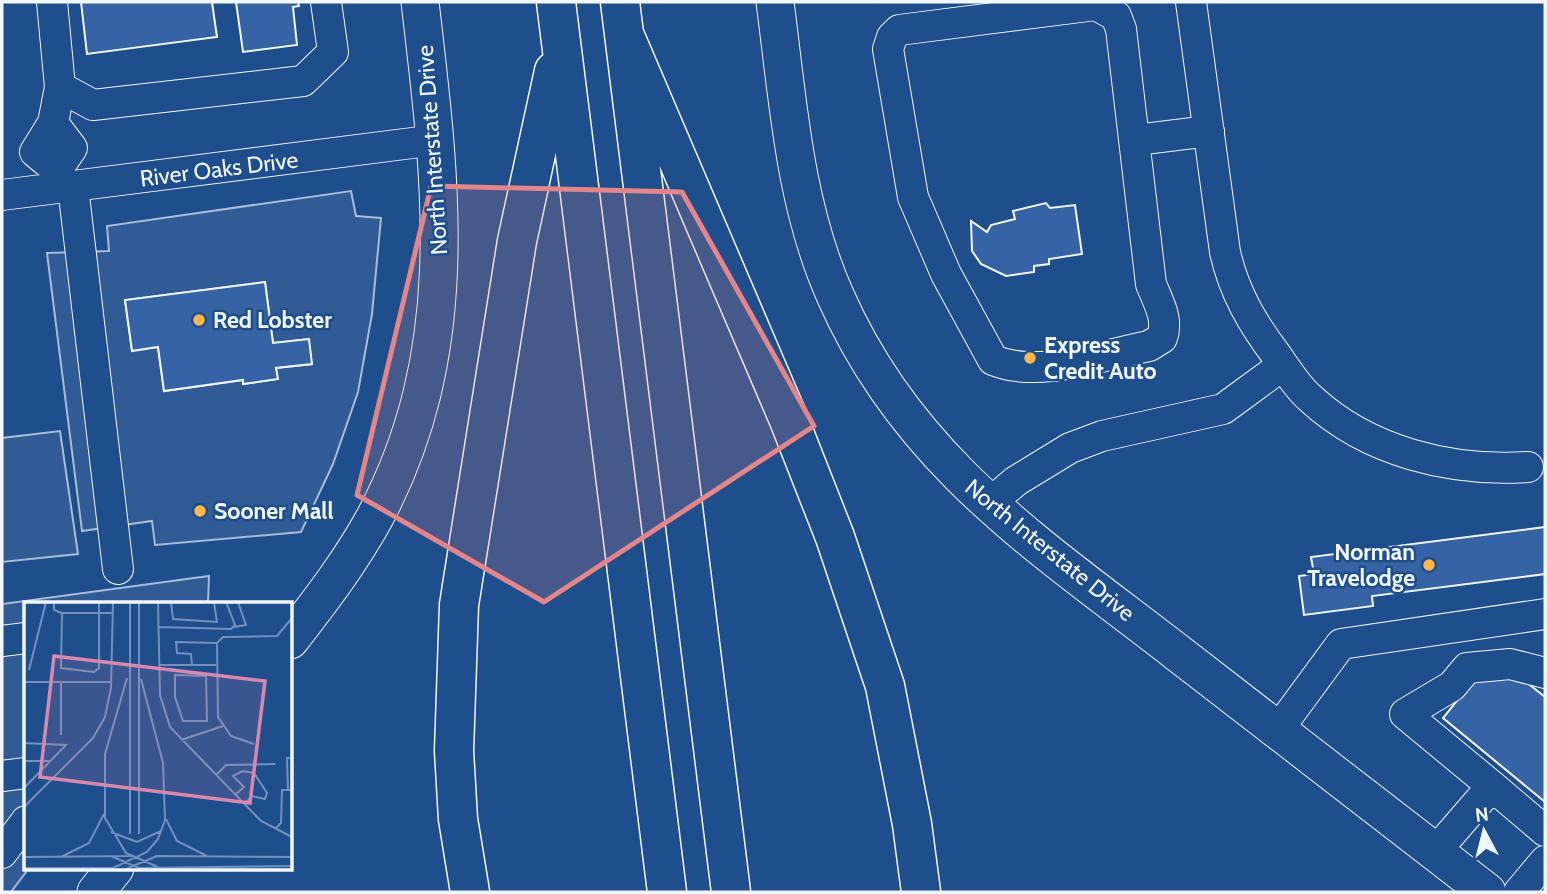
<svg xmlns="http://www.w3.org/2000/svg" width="1547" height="894" font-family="Cabin,sans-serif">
  <rect width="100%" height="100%" fill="#1f4e8c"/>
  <path fill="#305b95" stroke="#a8bbd7" stroke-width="2" fill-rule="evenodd" d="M351,191l5,25 25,2 -9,96 -14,78 -25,72 -32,68 -146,13 -3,-24 -70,10 -35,-278 62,-2 -2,-25zM265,282l8,61 35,-4 4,25 -36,4 1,11 -33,5 -1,-4 -79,11 -6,-44 -26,3 -7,-50z
    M60,431l18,123 -76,8v-124z
    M209,576l-1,27 -182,1v264h3l-18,24h-9v-288z"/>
  <path fill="#3563a3" stroke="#f2f6ff" stroke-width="2" d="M81,2h131l5,35 -130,17z
    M236,2h62l1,4 -6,1 4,38 -54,7z
    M1046,203l4,5 25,-3 7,49 -33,5v5l-15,2v6l-28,4 -25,-12 -9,-13 -1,-30 16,11 4,-7 24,-6 -2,-8z
    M265,282l8,61 36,-4 3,25 -36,4 2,11 -35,5v-4l-79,11 -6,-44 -26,4 -7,-51z
    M1545,527v47l-173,22 1,10 -69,9 -5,-39 15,-2 -3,-17z
    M1516,674l29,23v105l-102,-84 29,-36z"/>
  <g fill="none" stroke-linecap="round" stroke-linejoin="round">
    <defs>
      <path id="minor" d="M52,2l8,85 33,18 210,-24 30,-29 -7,-50
        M1191,2l34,250c9,40 27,71 52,104 10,14 20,31 33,42 58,54 141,74 218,69
        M1096,5l20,11 5,13 30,255c7,18 18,35 11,54l-13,8c-47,9 -111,33 -156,14l-47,-86 -33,-77 -25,-148 4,-12 7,-7z
        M53,123l19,25 -15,22 -22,-18 18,-29 7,-36
        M1136,140l73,-9
        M73,187l45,382
        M2,195l434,-55
        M988,505l28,-24 54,-33 32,-12 121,-27 60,-44
        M2,641l24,-3
        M1277,731l64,-87 204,-30
        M2,776l24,-3
        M1492,786l53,45
        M1435,852l57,-66 -87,-72 47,-28 15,-18 43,-4 35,9
        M2,853l24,-32
        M1519,892l26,-31"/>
      <path id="major" d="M775,2c13,98 19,201 60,293 72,165 202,249 339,355 104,81 208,162 313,242
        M290,640c31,-40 61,-79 85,-123 89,-167 66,-336 45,-515
        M96,892l19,-24"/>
      <path id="highway" d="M556,2l111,890
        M620,2l111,890
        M624,34l165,386 46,117 50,149 27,138 9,68
        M470,892l-12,-73 -4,-68 5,-146 58,-364 37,-170"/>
    </defs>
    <use href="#minor" stroke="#f2f6ff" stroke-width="32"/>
    <use href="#major" stroke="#f2f6ff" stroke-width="39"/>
    <use href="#highway" stroke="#f2f6ff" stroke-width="41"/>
    <use href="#minor" stroke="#1f4e8c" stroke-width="30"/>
    <use href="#major" stroke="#1f4e8c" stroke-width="37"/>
    <use href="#highway" stroke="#1f4e8c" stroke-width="38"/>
  </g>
  <path fill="#e38589" fill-opacity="0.2" stroke="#e38589" stroke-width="5" stroke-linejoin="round" d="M431,186l251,6 132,234 -270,176 -187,-107z"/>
  <g fill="#ffb74d" stroke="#1f4e8c" stroke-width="2.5">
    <circle cx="199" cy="320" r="7"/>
    <circle cx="1030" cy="358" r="7"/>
    <circle cx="200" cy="511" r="7"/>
    <circle cx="1429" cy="565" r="7"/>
  </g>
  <g text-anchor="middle" stroke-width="5" stroke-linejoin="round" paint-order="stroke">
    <g font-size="23" fill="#f2f6ff" stroke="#1f4e8c">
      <text transform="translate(432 150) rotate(-94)" y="8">North Interstate Drive</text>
      <text transform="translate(219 169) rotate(-7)" y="8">River Oaks Drive</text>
      <text transform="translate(1050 550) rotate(39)" y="8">North Interstate Drive</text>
    </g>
    <g font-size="23" font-weight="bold" fill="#f2f6ff" stroke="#1f4e8c" text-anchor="start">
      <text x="213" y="328">Red Lobster</text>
      <text x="1044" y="353">Express<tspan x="1044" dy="26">Credit Auto</tspan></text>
      <text x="214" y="519">Sooner Mall</text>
      <text x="1415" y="560" text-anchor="end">Norman<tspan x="1415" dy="26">Travelodge</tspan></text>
    </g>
  </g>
  <g transform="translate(24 602)">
    <rect width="268" height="268" fill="#1f4e8c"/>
    <path fill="none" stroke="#7391ba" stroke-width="2" d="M30,0v8l8,3h50M106,0v232M115,0v232M134,0l2,93 10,32 91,94 31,16M147,0l2,17 44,3 -3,-20M38,11l-1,55 33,4 5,-4v-66M135,25l72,2 4,-4 -9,-23M210,25l12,-2 -8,-23M136,63h56M168,63l-1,-11 -14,-1 -1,-11 41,1M5,68l17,-68M151,73l31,1 1,45h-24l-8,-24zM103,76l-22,76v64l21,35 32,14M0,80h87M37,133v-53M157,138l42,-14M0,141l42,2 -42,43M230,142l-23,-8 -13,-19 -1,-74 6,-6 54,-1 15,-18M0,159h26M192,173l10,-10 49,-1M264,188l-1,-32h5M211,193l9,-8 -11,-11 10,-5 11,2 13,20 -2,6 -13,-3 -8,8M0,205l69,-69 12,-21 6,-29 2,-86M142,217l11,22 30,15M251,227l6,-6 1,-33h10M87,230l26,10 24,-11M87,254l30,13M131,254l137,1M0,255l107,-1M37,255l28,-14 15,-29M0,266h90M89,266l34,-16 11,-13 7,-19 -2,-57 -22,-84M113,266l155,-2M102,267l31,-13"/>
    <path fill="#da87ad" fill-opacity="0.15" stroke="#da87ad" stroke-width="3.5" d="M30,54l211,25 -15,122 -210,-26z"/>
    <rect width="268" height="268" fill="none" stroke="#f2f6ff" stroke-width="3.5"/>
  </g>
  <rect width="1547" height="894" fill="none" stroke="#f2f6ff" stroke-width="7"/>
  <g transform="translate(1484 831) rotate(353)" stroke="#1f4e8c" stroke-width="5" paint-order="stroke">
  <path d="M0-5L12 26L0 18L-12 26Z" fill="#f2f6ff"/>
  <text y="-10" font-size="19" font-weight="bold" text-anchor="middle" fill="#f2f6ff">N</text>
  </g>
</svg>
